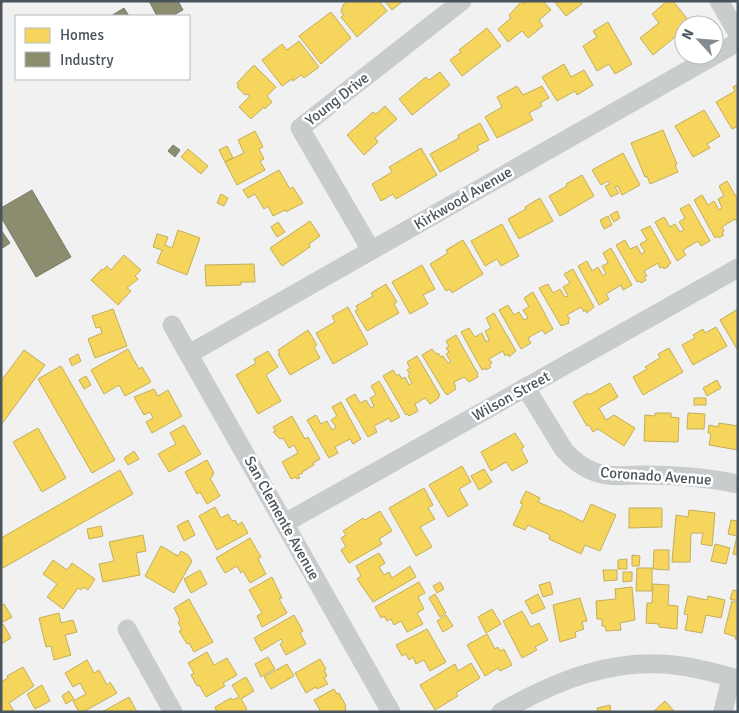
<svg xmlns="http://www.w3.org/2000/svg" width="739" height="713" font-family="Signika,sans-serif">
  <rect width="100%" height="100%" fill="#f1f1f1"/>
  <path fill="#f6d55c" stroke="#c2ae5c" d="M348,1h31l8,10 -30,26 -16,-20 3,-2 -3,-3 2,-7z
    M385,1h18l-11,9z
    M522,1l2,3 3,-3h16l8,9 -12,10 4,6 -15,12 -6,-7 -14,11 -10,-13 13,-11 -2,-3z
    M554,1h26l2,3 -16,12z
    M667,1h6l16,20 -11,9 2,3 -27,22 -13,-17 19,-15 -7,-9z
    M331,12l20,26 -30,26 -22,-28z
    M608,22l24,42 -17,10 -6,-10 -12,7 -14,-25 14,-9 -4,-6z
    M487,28l14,18 -39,30 -12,-16 11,-8 -2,-2z
    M299,41l20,26 -15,11 -3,-3 -8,6 -1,-2 -10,7 -20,-26 20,-16 5,6z
    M564,64l7,13 13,-7 9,15 -16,10 -2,-4 -18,10 -15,-24z
    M254,65l22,22 -9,9 5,6 -7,7 -1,-2 -13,12 -12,-12 11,-11 -3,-2 -2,1 -8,-8 2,-1 -2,-3z
    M440,72l10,13 -38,30 -13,-16 27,-22 3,3z
    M738,84v42l-6,3 -16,-27 19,-11 -2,-4z
    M517,86l6,9 19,-9 7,12 -9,5 2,3 -13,7 4,7 -36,18 -12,-21 17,-10 -5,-10z
    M385,106l12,13 -22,19 3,4 -14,13 -17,-20 26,-23 3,2z
    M704,110l16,26 -13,8 3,4 -17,9 -18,-31z
    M480,123l9,17 -12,6 2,4 -39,22 -10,-18 29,-16 -1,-3z
    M663,130l14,34 -2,1 3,7 -28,12 -3,-8 -2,1 -14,-34z
    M255,131l8,16 -4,2 5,10 -4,2 5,9 -28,15 -12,-23 19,-9 -6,-13z
    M227,146l6,12 -8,4 -6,-12z
    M421,148l16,27 -41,24 -3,-5 -12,7 -9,-17 20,-12 -3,-5z
    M188,149l20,17 -7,8 -20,-17z
    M623,153l17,32 -18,10 -4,-9 -3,1 4,6 -8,4 -6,-11 5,-2 -2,-3 -7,4 -9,-15z
    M279,170l11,19 3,-2 10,16 -17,9 -1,-2 -12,6 -5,-10 -4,3 -9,-15 -7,4 -5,-8z
    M582,175l12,21 -34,20 -11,-20 18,-10 -1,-2z
    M727,181l11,19v23l-3,-4 -13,8 2,4 -2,2 2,2 -5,3 -1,-2 -3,2 -21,-38 8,-5 6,10 6,-4 5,9 3,-2 -4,-9 6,-3 -5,-10z
    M221,194l7,4 -4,8 -7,-3z
    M540,198l13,23 -34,18 -11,-20 18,-10 -1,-2z
    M689,204l21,37 -9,5 -3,-5 -15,9 3,5 -9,6 -22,-39 9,-5 6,10 5,-3 5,8 4,-2 -5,-8 6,-4 -5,-9z
    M617,211l3,7 -6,4 -4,-7z
    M608,216l4,9 -8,4 -4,-9z
    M310,221l10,15 -11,8 1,3 -28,19 -12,-18z
    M278,222l7,10 -8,5 -6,-10z
    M502,224l17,32 -18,10 -4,-7 -12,7 -14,-25z
    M650,226l21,37 -3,2 1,1 -5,3 -1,-2 -3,1 -2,-5 -14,8 3,5 -3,1 2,3 -5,3 -1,-2 -3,1 -21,-37 9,-5 5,9 7,-3 4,8 4,-2 -5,-8 7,-4 -6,-10z
    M178,230l22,8 -13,37 -30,-12 5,-13 -9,-3 4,-13 11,3 -3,8 7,3z
    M463,240l20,34 -31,19 -2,-4 -4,2 -16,-27 18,-11 -2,-3z
    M611,248l21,37 -9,5 -2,-5 -15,9 3,5 -10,6 -21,-39 9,-5 5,10 6,-4 5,9 3,-2 -4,-8 6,-3 -5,-10z
    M124,255l17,15 -6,6 3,3 -11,9 4,3 -13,14 -27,-25 11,-11 1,1 4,-4 4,4z
    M254,264l1,18h-14v3l-35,1 -1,-21z
    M422,265l13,24 -12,6 5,9 -18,10 -18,-32z
    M573,269l21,38 -7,6 -1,-3 -2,2 -3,-5 -14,8 3,4 -2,2 1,2 -8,3 -22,-38 9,-4 5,9 7,-4 5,8 3,-1 -5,-9 7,-4 -6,-9z
    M386,284l11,18 -3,2 5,9 -32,18 -12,-20 3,-2 -2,-3 17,-10 -2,-3z
    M533,292l20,37 -8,5 -3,-4 -14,8 3,5 -10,6 -22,-39 9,-5 6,10 5,-3 5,8 4,-2 -5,-8 6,-3 -5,-9z
    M348,307l20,37 -35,20 -17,-31 19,-11 -3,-6z
    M113,309l14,37 -32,12 -7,-19 14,-6 -2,-6 -4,1 -4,-12z
    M738,309v39l-1,1 -17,-29z
    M494,313l22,38 -7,6 -1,-3 -3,2 -2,-5 -14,8 3,4 -3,2 2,2 -5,3 -1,-2 -3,2 -21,-38 8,-4 6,9 7,-4 4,9 3,-2 -4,-9 6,-3 -5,-10z
    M716,327l11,19 -34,19 -11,-20 13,-7 -2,-3 10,-6 2,4z
    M308,330l9,15 -3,2 6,11 -30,17 -12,-21 2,-1 -2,-3z
    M456,335l22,39 -1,1 1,2 -9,5 -5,-5 -10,5 2,7 -9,6 -1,-2h-1l-23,-38 10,-6 4,5 2,-1 3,4 2,-1 5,7 3,-1 -5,-8 3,-2 -3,-4 3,-2 -3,-5z
    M669,348l14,24 -40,23 -10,-18 14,-8 -2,-2 15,-9 -2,-4z
    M128,349l11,20 3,-2 9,15 -26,14 -6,-11 -15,9 -13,-24z
    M24,350l21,15 -44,60v-44z
    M268,351l10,16 -12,8 15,26 -23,13 -22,-39 20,-12 -2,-4z
    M78,354l3,7 -9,5 -3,-7z
    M417,356l23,39 -2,1 1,2 -9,6 -5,-6 -10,6 3,7 -9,5 -2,-2 -1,1 -23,-39 10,-6 4,6 2,-2 3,5 3,-2 4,8 3,-2 -4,-7 2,-2 -3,-4 3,-2 -3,-6z
    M61,366l54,94 -23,13 -54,-94z
    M86,376l5,9 -7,4 -5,-9z
    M717,380l4,8 -14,8 -4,-8z
    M379,381l21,36 -9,5 -2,-4 -15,8 3,6 -9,5 -22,-38 9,-5 5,9 6,-3 5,8 3,-2 -4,-8 6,-3 -5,-9z
    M610,383l8,14 -19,11 7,12 8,-5 21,13 -11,18 -26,-17 -5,3 -4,-7 -2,1 -14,-24 15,-9 1,2z
    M154,389l4,7 10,-6 14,26 -30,17 -6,-11 7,-4 -3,-6 -6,3 -10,-18z
    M694,398h12v7h-12z
    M341,402l20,37 -8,5 -3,-5 -15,8 3,6 -9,5 -22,-38 9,-5 5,9 6,-3 5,9 4,-3 -5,-7 6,-4 -5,-9z
    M655,413h16v4l8,1 -1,24 -34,-1 1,-26 10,1z
    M688,413l17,1 -1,15h-17z
    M292,416l13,23 3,-2 12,22 -7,4 1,2 -12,7 1,1 -5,2 2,3 -3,1 -1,-2 -5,2 -9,-17 16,-9 -4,-8 -5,3 -6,-10 -3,1 -7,-7 3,-1 -3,-4z
    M719,423l19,3v24l-29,-5 2,-11 -3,-1 1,-8 9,2z
    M184,425l17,29 -32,18 -11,-18 18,-10 -6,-11z
    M38,428l28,50 -24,14 -29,-50z
    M515,433l9,14 -3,2 7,13 -16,9 -6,-9 -15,9 -10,-19z
    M134,451l5,8 -11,6 -4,-7z
    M207,460l7,13 -2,1 1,2 -3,2 10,18 -13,8 -7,-12 -3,2 -12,-22z
    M462,466l9,16 -12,7 9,16 -20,12 -19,-32z
    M484,469l8,13 -13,8 -8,-14z
    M120,470l13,24 -132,75v-31z
    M424,488l9,17 -5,3 7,11 -15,8 12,20 -16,9 -27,-48z
    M526,491l14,7 -2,4 21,9 1,-1 23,12 8,-18 25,11 -16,36 -15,-6 -4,9 -32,-15 1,-4 -22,-10 -3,5 -12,-5 10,-21 -3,-1z
    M215,507l6,11 7,-4 4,7 3,-1 3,5 4,-3 6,11 -31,17 -18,-34z
    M629,508h33v19l-33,1z
    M689,510l26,3 -3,33 -11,-2 2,-11h-12l-1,29h-18l4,-47 12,2z
    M380,511l12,20 -13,8 3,5 -33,19 -8,-13 5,-3 -5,-9 5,-3 -3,-4 20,-13 2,2z
    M188,520l7,15 -11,6 -7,-15z
    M731,520l7,1v34l-5,-1 4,-18 -9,-2z
    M101,526l2,10 -14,3 -2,-10z
    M143,535l3,16 -10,2 4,22 -37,7 -4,-18 15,-3 -5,-19z
    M250,538l11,19 -3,2 8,15 -16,9 -7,-12 -2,2 -4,-7 -12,7 -9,-15z
    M715,544l15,4 -4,16 -15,-3z
    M161,546l17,10 3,-5 7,4 4,6 -18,32 -29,-17z
    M654,550h15v20l-16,-1z
    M379,553l6,10 -6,4 5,8 5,-3 3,6 18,-12 6,11 -43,25 -16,-23 4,-3 -5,-10z
    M632,555l8,1 -1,10h-7z
    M627,559v10h-9v-9z
    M53,560l14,10 5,-7 23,16 -7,11 -5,-3 -2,3 -3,-2 -15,21 -16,-12 10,-13 -14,-10z
    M637,568h15v23h-16z
    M200,570l7,14 -16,9 -7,-14z
    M603,570h14v10l-13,1z
    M623,572h9v9l-9,1z
    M272,577l10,21 -3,1 8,14 -25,14 -5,-11 5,-3 -13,-23z
    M419,582l6,11 -7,4 6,12 -7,4 6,11 -16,8 -6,-11 -7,4 -3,-6 -4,2 -3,-5 -3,2 -6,-11z
    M440,582l4,7 -7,4 -4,-7z
    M550,582l3,12 -10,3 -4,-12z
    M653,584l16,1 -1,20 10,1 -1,23 -18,-2v-3l-13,-1 1,-20h5z
    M632,587l3,33 -15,3 1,7 -15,1 -1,-5h-3v-7h-5l-1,-18 20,-2 -1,-10z
    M733,590l5,1v10l-8,-2z
    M435,594l11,19 -6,4 -11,-19z
    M538,594l7,14 -13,6 -7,-13z
    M688,596l19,4 1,-4 17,4 -4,18 -15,-3 -4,18 -17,-3 3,-15 -4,-1z
    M580,598l7,23 -5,1 2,7 -9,3 1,5 -16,5 -7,-37z
    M189,599l24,43 -19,10 -5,-9 -2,1 -8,-13 3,-1 -4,-8 2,-2 -6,-12z
    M732,601l6,2v37l-3,-1 1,-2 -12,-4z
    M4,604l8,13 -11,6v-18z
    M492,609l9,15 -15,9 -8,-16z
    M522,611l9,16 8,-4 9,17 -13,7 2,3 -15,8 -19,-37z
    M59,613l2,10 12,-3 4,12 -12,3 6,20 -17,5 -3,-14 -5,1 -7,-29z
    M294,615l9,16 -3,2 6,11 -20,11 -6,-11 3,-2 -2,-3 -20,12 -7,-13z
    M446,615l7,11 -10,6 -6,-11z
    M3,624l8,14 -10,6v-18z
    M427,629l19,33 -16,9 -6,-11 -8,4 -3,-7 -4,3 -3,-6 -4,2 -6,-11z
    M487,634l8,15 3,-2 2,4 4,-2 8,16 -12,6 -2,-3 -13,8 -18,-31z
    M207,652l7,13 13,-7 10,17 -14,8 2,3 -19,11 -7,-12 -2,1 -6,-11 3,-2 -6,-10z
    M268,657l7,12 -14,8 -6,-13z
    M320,659l6,10 -2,1 3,6 -3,2 4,6 -11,5 -1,-2 -10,6 -11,-20z
    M87,660l7,13 5,-3 8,15 3,-3 7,11 -34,19h-4l-6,-11 13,-7 -6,-11 -7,4 -8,-14z
    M471,663l9,15 -24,15 2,3 -23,14 -15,-25 35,-21 3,7z
    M287,664l7,12 -23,13 -7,-12z
    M23,667l11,19 -25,17 5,8 -13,1v-30l7,-4 -1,-2z
    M246,677l8,14 -13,8 6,10 -2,1 1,2h-29l-2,-5 16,-9 2,2 6,-3 -7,-12z
    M42,685l8,16 -15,8 -8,-15z
    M334,689l3,5 2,-1 7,13 -1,1 1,3 -3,2h-22l-7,-12z
    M69,691l5,8 -8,5 -4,-8z
    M129,697l8,15h-35z
    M665,701l10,11h-22z
    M610,705l1,7h-13l-1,-4z"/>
  <path fill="#8c8c6e" stroke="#787b69" d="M149,1h29l5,9 -11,6h-15z
    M124,8l5,8h-18z
    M173,145l7,5 -5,7 -7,-6z
    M32,190l39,67 -35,20 -35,-60v-9z
    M1,230l9,13 -9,6z"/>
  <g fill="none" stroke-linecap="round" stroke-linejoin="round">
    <path stroke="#c9cccd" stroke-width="19" d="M719,1l19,33
      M371,250l-71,-122 162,-127
      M172,325l219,387
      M189,354l549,-312
      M526,388l38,62c9,10 19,18 31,22 15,6 31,3 46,3 33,0 65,2 97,9
      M285,523l453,-255
      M127,629l46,83
      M501,712c56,-32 115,-56 181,-46 19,3 37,8 56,13
      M723,712l8,-34"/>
  </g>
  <g text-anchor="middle" stroke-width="5" stroke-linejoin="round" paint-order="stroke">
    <g font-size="15" fill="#49545c" stroke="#fff">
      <text transform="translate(337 99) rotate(-38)" y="5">Young Drive</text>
      <text transform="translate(463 198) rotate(-30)" y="5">Kirkwood Avenue</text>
      <text transform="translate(511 396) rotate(-29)" y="5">Wilson Street</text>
      <text transform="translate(656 476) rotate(4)" y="5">Coronado Avenue</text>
      <text transform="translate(282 518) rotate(61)" y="5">San Clemente Avenue</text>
    </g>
  </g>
  <rect width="739" height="713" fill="none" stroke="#49545c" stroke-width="5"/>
  <rect x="15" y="15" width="175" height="65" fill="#ffffff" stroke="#b6bbbe"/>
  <rect x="25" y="28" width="25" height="15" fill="#f6d55c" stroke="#b6bbbe"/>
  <text x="60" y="40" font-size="15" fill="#49545c">Homes</text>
  <rect x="25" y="52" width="25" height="15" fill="#8c8c6e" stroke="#b6bbbe"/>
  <text x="60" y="65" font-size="15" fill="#49545c">Industry</text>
  <g transform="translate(699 40) rotate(296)"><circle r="24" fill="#ffffff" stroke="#b6bbbe"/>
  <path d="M0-4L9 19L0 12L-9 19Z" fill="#848b90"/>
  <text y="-8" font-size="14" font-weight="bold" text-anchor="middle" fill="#49545c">N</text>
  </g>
</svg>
